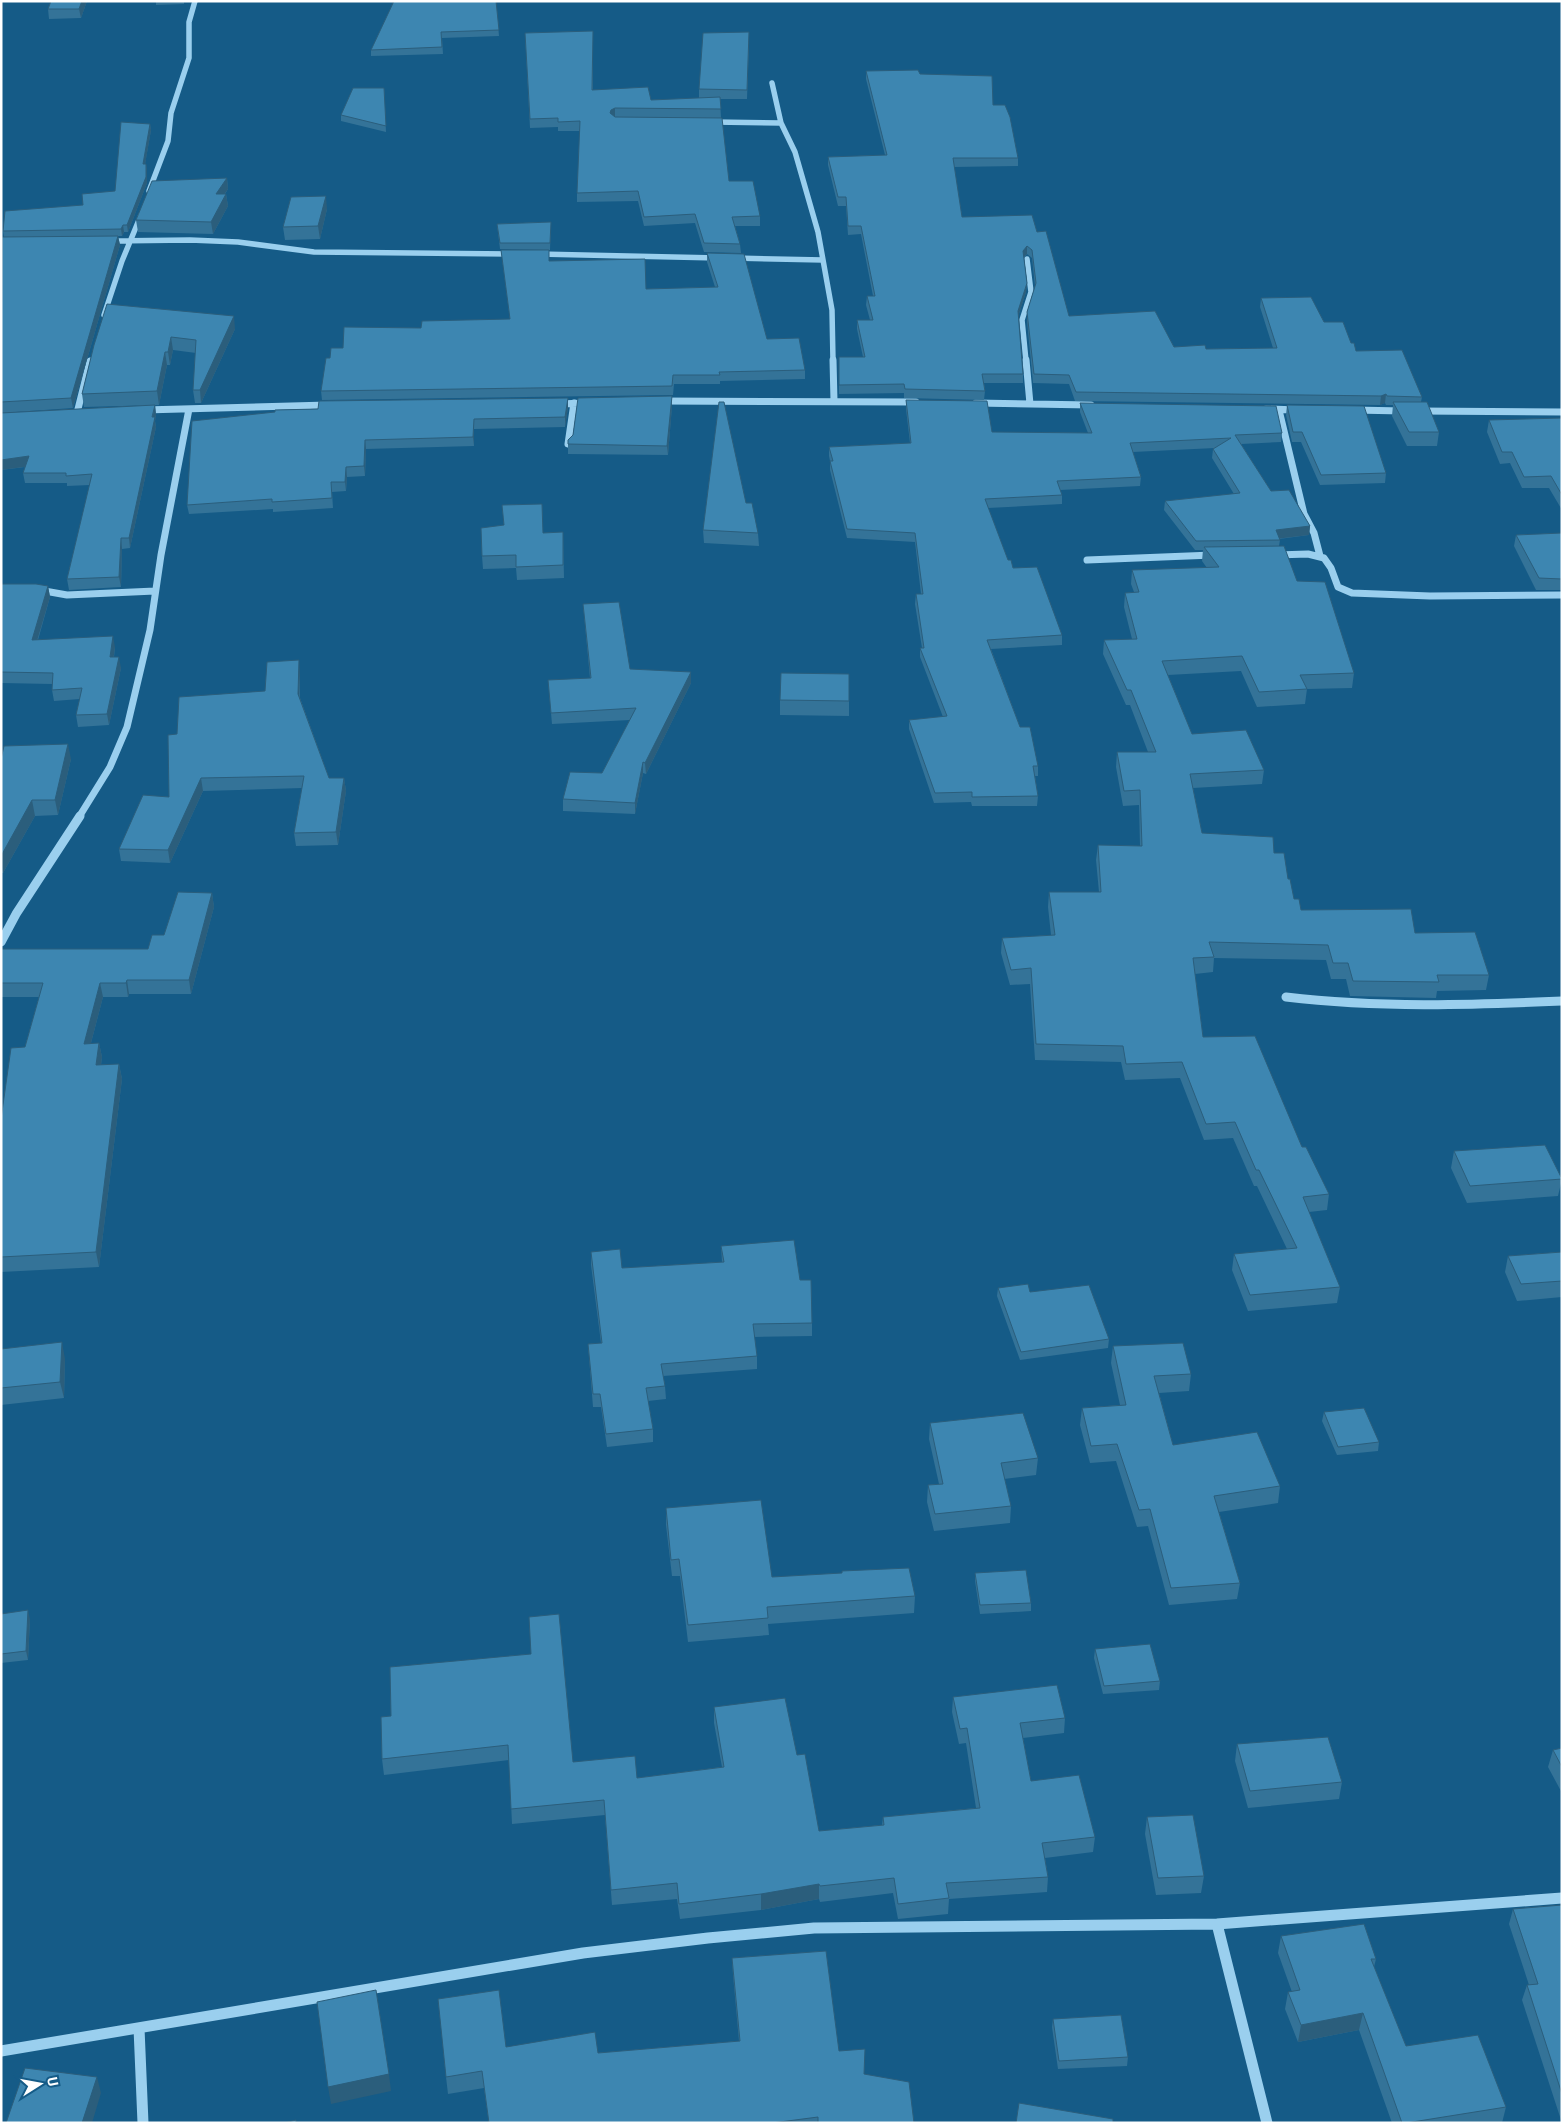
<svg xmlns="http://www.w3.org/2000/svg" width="1563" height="2124" font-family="Roboto,sans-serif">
  <rect width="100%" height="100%" fill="#155b87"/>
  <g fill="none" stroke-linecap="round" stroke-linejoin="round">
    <path stroke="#9acfee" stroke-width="5.5" d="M772,83l9,40 14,29 23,80 14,78 1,51
      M713,122l68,1
      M149,191l19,-50 3,-28 18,-55v-36l6,-21
      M109,241l81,-1 48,2 76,10 199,2
      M538,254l180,4
      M733,258l90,2
      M104,315l18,-54 19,-46
      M1026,361l-4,-41 9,-28 -4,-33"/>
    <path stroke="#9acfee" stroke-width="7" d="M833,360l1,41
      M1026,360l4,44
      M661,401l255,1
      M976,403l115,2
      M556,404l32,-1
      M1266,409l32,1
      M144,410l184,-5
      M1279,410l25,104 10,19 6,23
      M1354,410l49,1
      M1419,411l143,1
      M77,413l13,-52
      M568,444l6,-41
      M1276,555l32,-1 16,4 7,10 7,19 14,6 78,3 132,-1
      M1087,560l126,-5
      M39,590l28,5 88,-4
      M79,817l31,-50 17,-40 23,-97 11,-75 28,-146"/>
    <path stroke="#9acfee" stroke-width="9" d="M1,942l15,-28 64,-98
      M1286,997c92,11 184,8 276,4"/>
    <path stroke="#9acfee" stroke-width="11" d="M1217,1924l50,199
      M139,2028l4,95
      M1,2051l582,-98 125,-15 106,-10 403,-4 345,-26"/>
  </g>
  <path fill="#347398" d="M51,1h36l-6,17 -32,1 -1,-10z
    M156,1h28v3l-28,1z
    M496,1l3,35 -57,2 1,16 -72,2v-6z
    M593,31v59l58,10 48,-2v-9l50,-47 -2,57h-27l1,19 8,63 31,35v10h-25l5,18 1,9 -37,-1 -9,-29 -51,3 -6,-25 -61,1v-9l3,-62h-22v-4l-28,1 -5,-95z
    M866,71l54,3 73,31 25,53v8l-64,1 8,50 75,15 32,84 105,31 32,2 67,-1 -13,-41 1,-9 63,24 27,21 5,8 66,46 -1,5 18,30 -2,14h-30l-15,-30 1,-11h-7l-1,-2 -5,2 -305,-4 -6,-17 -36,-1 -6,-62v-9l8,-26 -3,-28 -5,-4 -3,4 3,25 -1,9 -8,25 5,57v9h-39l1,8 -1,9 -80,-2v-5l-65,1v-37h24l-6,-28v-9h13l-4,-15 1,-9h6l-12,-62 -13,1 -2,-29h-8l-10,-41v-8l57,-2 -19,-76z
    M384,88l2,44 -45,-11v-6z
    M150,124l1,6 -6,34h1l1,7v12l-19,49h-4l-2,4h-4l2,9 -47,163 -72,5v-174l3,-2 -1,-6 80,-26 32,-14z
    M227,178l1,11 -3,5h1l2,12 -15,28 -75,-2 -2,-12z
    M327,209l-7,30 -35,1 -2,-13z
    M551,222l-1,28 -50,-1 -3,-25z
    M501,250l49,11 96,28 69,-2 -8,-25v-9l60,86 38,31v9l-85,2v3h-46l-1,11 -351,5 -1,-9 9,-33 13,-10 78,-20 89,-9z
    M235,329l-34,74h-6l-2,-13 3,-37 -23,-3 -3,15h-3l-8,40 -75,2 -2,-13 12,-49z
    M568,398v9l-3,20 -91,2v17l-108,3 -1,27 -18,1 -1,14 -14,1 1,16 -60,4v-3l-84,5 -2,-9 88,-93z
    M906,400l86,32 96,1 -8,-21v-9l202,30 -1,9 -40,2 30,47 39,35 -1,9 -30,4 1,1 -1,6 18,35 57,92 -2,15 -45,1 -2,15 -48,3 -16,-36 -73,4 24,59 72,36 -2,14 -69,4 9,45 72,20 14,26 6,20 7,11 114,23 74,42 -3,15 -49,1 -1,7 -86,-2 -4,-17h-15l-5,-19 -112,-2 -1,14 -18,2 8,63 99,110 27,47 -2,16 -18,2 31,75 -3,16 -89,8 -16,-41 2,-16 53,-5 -30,-63h-3l-21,-48 -29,2 -24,-62 -55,2 -4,-18 -86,-2 -5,-76 -20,1 -9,-32 1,-15 49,-3 -3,-28 1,-15h50l-3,-32 2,-15 42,1 -1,-41 -16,1 -7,-39 1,-15h31l-18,-47h-4l-23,-51 1,-14 28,-1 -8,-32 1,-14 9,-1 -3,-8 1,-14 75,-2 -5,-7 1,-11h-8l-31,-40 1,-9 69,-7 -22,-36 1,-9 2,-1 -82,4 8,25 -1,9 -80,4 2,5v9l-74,4 20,52 54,75v10l-71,4 29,78 18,39v10h-3l3,20 -1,10h-65l-1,-4 -37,1 -25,-74v-9l34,-3 -23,-60v-9h2l-7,-44 1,-10h5l-6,-52 -68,-4 -17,-68v-9l-1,-5v-9l81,-4 -4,-34z
    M155,405l1,10 -1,6 1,6 -26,121 -8,1 -1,38 -52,3 -2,-11 23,-94 -23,1v-3h-42l-2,-10 2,-6 -24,3v-57z
    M1287,405l99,68 -1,10 -65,2 -19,-43h-9l-6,-27z
    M672,406l-4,49 -100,-1v-10z
    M1562,418v92l-13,-22h-27l-12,-25 -10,1 -13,-32 2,-12z
    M746,503l12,30 1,13 -55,-3 -1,-13z
    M502,505l41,28 20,-1 1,46 -47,2 -1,-12 -33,1 -1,-13 22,-31z
    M1562,533v57h-26l-22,-44 2,-11z
    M1,584l47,2 2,11 -12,43 77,7 -1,10 7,11 -12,57 -31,2 -2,-12 4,-16 -26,2 -2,-11v-6l-51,-1z
    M583,604l47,65 61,14 -45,91 -3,-1 -8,41 -72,-3v-12l39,-26 28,-53 -78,4 -3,-33 41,-13z
    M300,673v25l29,80h15l2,13 -8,54 -42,1 -2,-13 8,-45 -99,3 -33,72 -49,-2 -2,-12 50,-52 8,-63 88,-43z
    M849,674v42l-69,-1v-15z
    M1,759h70l-13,56 -23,1 -32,57h-2z
    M212,893l2,14 -23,87h-62l-1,3h-25l-12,46h8l3,14 -1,8 18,-1 3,15 -23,188 -98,5v-153l24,-72 14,-50h-38v-48h147z
    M1454,1151l108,28 -4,17 -91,7 -16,-35z
    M721,1246l79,34 12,43v13l-58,1 3,19v13l-94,7 2,10 1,13 -18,2 5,28v13l-46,5 -6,-40h-8l-4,-50 -1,-13 13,-1 -10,-78v-13l31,16 100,-6z
    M1562,1252v45l-45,4 -12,-29 3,-16z
    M998,1288l32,4 79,47 -1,9 -88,12 -23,-64z
    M1113,1346l78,28 -2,17 -30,2 14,52 107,41 -2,17 -59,9 21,71 -3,16 -68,6 -21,-79 -11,1 -21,-66 -26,2 -10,-38 2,-17 38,-3 -9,-42z
    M1,1349l64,10 -1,39 -63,7z
    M1324,1412l55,30 -1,9 -41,4 -15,-34z
    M930,1423l108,35 -2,17 -32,4 7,27 -1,17 -76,8 -7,-29 1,-17 11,-1 -10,-45z
    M666,1508l106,69 143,19 -1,17 -146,11 1,11 -81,7 -8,-66h-8l-6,-51z
    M975,1573l56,30v8l-51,3 -5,-33z
    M1,1614l29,5 -2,41 -27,3z
    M1095,1649l65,32 -1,9 -56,4 -9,-36z
    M390,1667l183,95 64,16 85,-11 -8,-44v-16l83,48 22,76 63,-6 1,-8 93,-9 -10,-65 -7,1 -7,-32 1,-15 112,21 -1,15 -41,5 8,43 64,56 -2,15 -48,6 3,19 -1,15 -98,7 -1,15 -50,5 -5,-26 -73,9 -1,-3 -58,11 -81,9 -3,-20 -65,6 -7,-90 -93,9 -3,-64 -125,15 -2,-16 9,-43z
    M1237,1744l105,38 -3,17 -91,9 -13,-47z
    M1562,1748v45l-14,-26 5,-17z
    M1147,1817l57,59 -3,17 -45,2 -11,-61z
    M1562,1905v218l-40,-123 5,-15h2l-20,-61 4,-15z
    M1281,1936l95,23 -2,8 32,79 100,61 -4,16h-110l-33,-93 -61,12 -13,-33 3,-17h4l-14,-39z
    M732,1958l107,93 25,23 50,49h-425l-5,-35 -36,6 -2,-17 60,-30 92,6 141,-12 -6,-66z
    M1053,2019l75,38 -1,9 -69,3 -6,-42z"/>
  <path fill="#2b5e7c" d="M82,1h5l-6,17 -2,-9z
    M615,108v9l-5,-4 1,-3z
    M150,124l1,6 -7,41 -1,-7z
    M146,164l1,7v12l-19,49 -1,-7z
    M227,178l1,11 -11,16 -1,-11z
    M226,194l2,12 -15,28 -2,-12z
    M326,196l1,13 -7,30 -2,-13z
    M123,225l1,7 -2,4 -1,-7z
    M118,236l2,9 -47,163 -2,-10z
    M1027,246v8l-5,5 1,-8z
    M1027,283l-1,9 -9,28 1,-9z
    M234,316l1,13 -34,74 -1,-13z
    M171,337l2,13 -3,15 -2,-13z
    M165,352l2,13 -8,40 -2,-14z
    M1386,394l-1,9 -5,2 1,-9z
    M672,396v10l-4,49 -1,-9z
    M568,398v9l-3,20v-10z
    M155,405l1,10 -1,6 1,6 -26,121 -1,-10z
    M474,419v27l-1,-9z
    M365,440l1,9 -1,27 -1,-10z
    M29,456l2,10 -30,4v-10z
    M346,467l1,10 -1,14 -1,-9z
    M1310,526l-1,9 -34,4 1,-9z
    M121,538l1,11 -1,38 -2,-10z
    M48,586l2,11 -16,54 -2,-11z
    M113,636l2,11 -3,22 -2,-12z
    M119,657l2,11 -12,57 -2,-11z
    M299,660l1,13 -1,33 -1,-12z
    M691,672v11l-45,91 -1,-11z
    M68,744l3,15 -13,56 -3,-15z
    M643,762v11l-8,41v-11z
    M201,778l2,13 -33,72 -2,-13z
    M344,778l2,13 -8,54 -2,-13z
    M32,800l3,16 -32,57 -2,-11v-6z
    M212,893l2,14 -23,87 -2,-14z
    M127,980l2,14 -1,3 -2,-14z
    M100,983l3,14 -16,61 -3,-14z
    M99,1043l3,14 -3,23 -3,-15z
    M119,1064l3,15 -23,188 -3,-15z
    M62,1342l3,17 -1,39 -4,-16z
    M28,1610l2,9 -2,41 -2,-9z
    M819,1884v15l-58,11v-16z
    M1363,2013l-4,17 -61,12 3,-17z
    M389,2074l2,17 -60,13 -3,-17z
    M97,2077l4,16 -9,30h-10z"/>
  <path fill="#3d86b1" stroke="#2b5e7c" d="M51,1h31l-3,8h-31z
    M394,1h102l3,29 -58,2 1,15 -71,3z
    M593,31l-1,59 56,-3 3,13 69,-3 1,12 -106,-1 -4,2 -1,3 5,4 107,1 7,63h24l7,35 -28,1 8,27 -36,-1 -9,-29 -51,3 -6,-26 -61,2 3,-72 -22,1v-4l-28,1 -5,-86z
    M749,32l-2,58 -48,-1 4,-56z
    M918,70l2,4 72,2 1,29h12l5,12 8,41h-65l9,59 70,-2 5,17 9,-1 23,85 86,-5 19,36 31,-2 1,4 71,-1 -16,-50 50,-1 13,25h19l8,21h3l2,8 46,-1 20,47 -35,-1 -1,-2 -5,2 -305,-4 -7,-17 -35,-1 -7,-62 9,-29 -4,-33 -5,-4 -4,5 4,32 -9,28 5,63h-41l3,17 -80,-2 -1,-5 -65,1v-28h26l-8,-37h16l-6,-24h8l-14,-70h-13l-2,-29h-8l-10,-40 59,-2 -21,-84z
    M353,88h31l2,38 -45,-11z
    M121,122l29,2 -7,40h3v13l-19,48h-4l-2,4 -118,2 2,-20 78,-6 -1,-11 33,-3z
    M227,178l-11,16h10l-15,28 -75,-2 16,-39z
    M326,196l-8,30 -35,1 8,-30z
    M551,222l-1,21h-50l-3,-19z
    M118,236l-47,162 -70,4 1,-165z
    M501,250h48v11l96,-2 1,30 72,-2 -11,-34 37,1 23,85 32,-1 6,32 -86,2 1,3h-47l-1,11 -351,5 5,-33h4l1,-10h12l1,-21 77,1 1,-7 88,-2z
    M107,304l127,12 -34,74h-7l3,-50 -25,-3 -3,15h-3l-8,39 -75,3 12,-49z
    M672,396l-5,50 -99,-2v-4l5,-5 5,-37z
    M568,398l-3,19 -91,2 -1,18 -108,3 -1,26 -18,1 -1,15h-14l1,16 -60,4v-3l-85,6 5,-84 83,-9v-2l43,-1 1,-8z
    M906,400l81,1 5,31 100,1 -12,-30 196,3 6,27 -47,2 36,56 18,-1 21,36 -34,4 4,10 -84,1 -31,-40 75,-8 -27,-44 18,-11 -101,5 11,34 -84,4 5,14 -77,4 23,61h3l2,8 24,-1 25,68 -75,5 33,87h10l8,39h-5l5,30 -66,1v-5l-37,1 -26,-73 38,-4 -27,-68h4l-8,-54h7l-8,-61 -68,-4 -17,-68h3l-4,-14 82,-4z
    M719,402h5l22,101h6l6,30 -55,-3z
    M1393,402h34l12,30h-30z
    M155,405l-3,12h3l-26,121h-8l-2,39 -52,2 25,-105 -26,2v-3h-43l6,-17 -28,4v-47z
    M1287,405l77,1 22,67 -65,2 -19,-43h-9z
    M1562,418v77l-11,-19 -27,1 -12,-25h-10l-13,-32z
    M542,504l1,29 20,-1v33l-47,2v-12l-34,1 -1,-28 23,-3 -2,-20z
    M1562,533v46l-23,-1 -23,-43z
    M1284,546l13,35 28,1 29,91 -54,2 7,14 -48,3 -17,-36 -80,5 30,73 54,-4 18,40 -74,4 12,59 71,4 1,16h10l4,26h2l4,20h5l2,11 110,-1 4,24 60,-1 14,43h-52l2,7 -86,-1 -5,-18h-15l-5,-18 -119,-3 5,15 -21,1 10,79 52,-1 47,111h4l23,47 -26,3 37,90 -90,8 -16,-41 63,-6 -38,-78h-3l-21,-48 -29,2 -24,-62 -56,2 -3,-18 -87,-2 -5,-76 -20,2 -9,-32 53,-3 -6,-43h52l-3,-47 44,1 -2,-56 -16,1 -7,-39h39l-25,-62h-4l-23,-50 33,-1 -12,-46 14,-1 -7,-22 87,-3 -15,-20z
    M1,584h35l12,2 -16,54 81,-4 -3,21h9l-12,57 -31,1 6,-27 -30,2 1,-17 -52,-1z
    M619,602l11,67 61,3 -46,91 -2,-1 -8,41 -72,-4 7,-27 32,1 34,-65 -85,5 -3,-33 43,-2 -8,-74z
    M299,660l-1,34 31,84h15l-8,54 -42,1 10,-57 -103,2 -33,72 -49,-1 24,-54 26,2 -1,-62 9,-1 2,-37 86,-6 2,-29z
    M781,673l68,1v27l-69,-1z
    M68,744l-13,56h-23l-31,56v-97l3,-13z
    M178,892l34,1 -23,87h-62l-1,3h-26l-16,61 15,-1 -3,22 23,-1 -23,188 -95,5v-138l10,-71 14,-1 18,-64h-42v-34h147l4,-14h12z
    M1545,1145l17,34 -92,7 -16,-35z
    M794,1240l6,40h11l1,43 -59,1 4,32 -96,8 4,22 -19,2 7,41 -47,5 -6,-40h-7l-5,-50 14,-1 -11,-91 29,-3 2,19 102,-6 -3,-16z
    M1562,1252v29l-41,3 -13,-28z
    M1028,1284l2,8 59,-7 20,54 -88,13 -23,-64z
    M62,1342l-2,40 -59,6v-39z
    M1183,1343l8,31 -37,2 19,69 84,-13 23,54 -66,10 26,87 -69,5 -21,-79 -11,1 -22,-66 -26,2 -9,-38 44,-3 -13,-59z
    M1364,1408l15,34 -41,5 -14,-35z
    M1023,1413l15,45 -37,5 10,43 -76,8 -7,-29 15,-1 -13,-61z
    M761,1500l11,77 70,-4v-2l67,-3 6,28 -148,11 1,11 -80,7 -9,-66 -8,1 -5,-52z
    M1026,1570l5,33 -51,2 -5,-32z
    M28,1610l-2,41 -25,3v-40z
    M559,1614l14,148 62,-6 2,22 87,-11 -10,-60 71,-9 12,57 8,-1 14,77 65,-6 -1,-8 97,-9 -13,-80 -7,1 -7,-32 104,-12 8,33 -45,5 11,58 48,-6 16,62 -53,6 6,34 -102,6 3,15 -51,6 -4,-26 -74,8 -1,-2 -58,10 -82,10 -2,-21 -66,7 -7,-90 -93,9 -3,-64 -126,14 -1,-42 10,-1 -1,-49 141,-13 -2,-37z
    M1150,1644l10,37 -56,5 -9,-37z
    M1328,1737l14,45 -92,9 -13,-47z
    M1562,1748v19l-9,-17z
    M1193,1815l11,61 -46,2 -11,-61z
    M1562,1905v189l-35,-109 11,-1 -25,-75z
    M1364,1924l12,35h-5l35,87 72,-11 28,72 -100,16h-4l-39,-110 -62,12 -13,-33 12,-2 -19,-54z
    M826,1951l13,100 26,-2 -1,25 45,8 5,41h-96v-6l-46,6h-283l-7,-52 -36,6 -8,-78 61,-9 7,57 89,-15 3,21 142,-12 -8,-83z
    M376,1990l13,84 -61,13 -11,-85z
    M1121,2015l7,42 -69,4 -6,-42z
    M25,2068l72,9 -15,46h-76z
    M1019,2103l94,16v4h-97z
    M296,2120v3h-12z"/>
  <rect width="1563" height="2124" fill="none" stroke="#ffffff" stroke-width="5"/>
  <g transform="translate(40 2084) rotate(79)" stroke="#155b87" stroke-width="4" paint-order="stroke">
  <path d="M0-4L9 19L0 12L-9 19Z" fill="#ffffff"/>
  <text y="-8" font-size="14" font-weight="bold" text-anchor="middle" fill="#ffffff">U</text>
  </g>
</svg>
